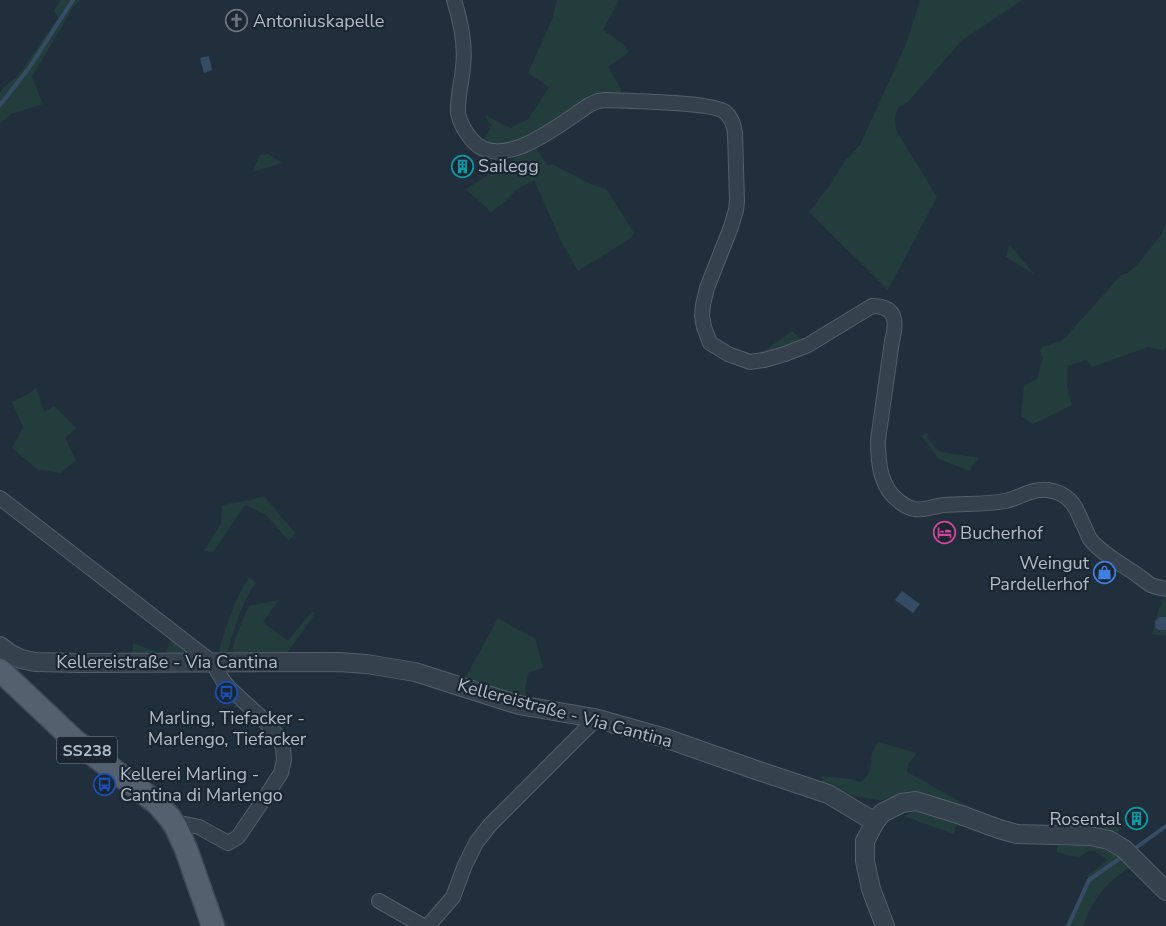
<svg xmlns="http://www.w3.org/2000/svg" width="1166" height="926" font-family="'Nunito Sans',sans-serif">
  <rect width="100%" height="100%" fill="#212f3c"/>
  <path fill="#233d3d" d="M61,0h19l-6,6 -42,71 11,27 -33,10 -10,10v-32l5,-6 11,-8 42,-60 -4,-8z
    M557,0h62l-16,30 19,13 7,9 -21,15 13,22v12l-15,-1 -74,42 16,24 4,-2 39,20 15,5 28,44 -3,5 -53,33 -16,-28 -28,-63 -18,10 -15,15 -10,7 -25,-23 54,-34 -4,-3 -43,-10 13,-5 6,-12 -4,-3 -3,-7 26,13 17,-9 21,-32 -21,-14 25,-56z
    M920,0h102l-60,40 -54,62 -10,6 -3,9 1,13 41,67 -49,93 -79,-78 21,-27 15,-24 15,-16 46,-101z
    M269,154l13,9 -30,9 8,-17z
    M1166,224v123l-3,3 -15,-3 -56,20 -6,-7 -18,6 -1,20 5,19 -39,19 -12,-8 3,-31 13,-6 5,-18 2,-3 -3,-3 -1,-5 2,-3 19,-6 4,-3 56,-63 7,-2 9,-8 24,-30z
    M1009,244l26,31 -29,-18z
    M792,331l14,13 -45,14 -27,-7 21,3 12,-5z
    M36,387l8,25 10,-6 22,22 -11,10 11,22 -15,13 -23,-3 -26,-22 11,-21 -11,-25 18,-9z
    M928,433l-1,4 7,9 7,6 38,6 -7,8 -2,5 -31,-12 -18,-23z
    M264,496l31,37 -6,8 -23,-26 -21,-10 -32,47 -9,-1 17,-28 1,-18 29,-5z
    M249,577l7,6c-13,15 -26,58 -31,79h-8c4,-25 18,-64 32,-85z
    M1165,595l1,1v40l-14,-2 6,-22z
    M279,600l-16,22 25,19 24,-30 3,3 -30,42 -51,-2 -2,-4 4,-14 13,-30z
    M498,618l28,16 9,4 8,30 -14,4 -4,15 2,13 -63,-20z
    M164,634l48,28 -80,1 1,-20 26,10 7,-1 5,-10z
    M878,742l39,11 -9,11 -1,8 70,39 -1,4 -77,-19 -15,5 -29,-5 -33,-11v-9l29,3 10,3c11,-9 9,-16 11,-29 1,-4 4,-7 6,-11z
    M914,812h11l33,11 -5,11 -49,-18z
    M1110,816l12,12 -9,8 -17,-6z
    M1085,845c23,4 28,7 45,22 -24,15 -37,33 -47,59h-18l24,-47 -2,-3 21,-16 -13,-9h-7l-9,7 -22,-6v-6z"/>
  <path fill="#344d64" d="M209,56l3,14 -8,3 -4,-15z
    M902,591l18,13 -7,9 -18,-13z
    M1160,617h6v13h-7l-3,-2 -1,-7z"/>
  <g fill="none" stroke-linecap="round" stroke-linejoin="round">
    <path stroke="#344d64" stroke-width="4" d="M0,105l29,-37 44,-68
      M1137,847l29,-21
      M1068,926l21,-46 30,-21"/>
    <defs>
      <path id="minor" d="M454,0c7,22 12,44 9,67 -1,15 -6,31 -5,46 2,10 7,19 14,27 29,34 90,-17 117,-35l9,-4 8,-1c21,1 107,2 119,12 6,5 9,13 10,21l2,68 -1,9 -5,17 -24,61 -4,17 -1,11 2,11 6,16 18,11 22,8 14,-2 21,-6 23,-9 64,-39c25,0 25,16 20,35l-14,99c0,23 2,48 22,62 4,3 9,6 14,7 9,2 20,-3 30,-4 20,-2 40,0 61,-4 15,-3 27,-13 43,-11 20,3 27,14 34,32 3,5 5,12 8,17 10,13 29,24 43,33 6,4 12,9 18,13 5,2 10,3 15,4
        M0,498l212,164 10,17 7,9 35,32 12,14 7,13 1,13 -3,13 -13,20 -30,44 -10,6 -29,-16 -14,-3 -9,3
        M379,901l44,25
        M428,926l25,-29 12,-32 11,-22 14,-18 99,-99 5,-8"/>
      <path id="tertiary" d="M0,646l9,7 12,6 14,3 44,1 260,-1 28,2 48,8 104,33 75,13 71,20 91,32 72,24 47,28
        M885,926l-14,-37 -6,-28v-20l10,-19 7,-9 20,-10 14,-2 45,14 38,14 18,5 73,2 19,4 15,9 42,42"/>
      <path id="primary" d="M0,670l74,70 84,64 12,14 6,9 10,22 27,77"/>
    </defs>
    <use href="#minor" stroke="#535f6a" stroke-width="16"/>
    <use href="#tertiary" stroke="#535f6a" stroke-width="20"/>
    <use href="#primary" stroke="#3e4a55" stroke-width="25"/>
    <use href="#minor" stroke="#35414c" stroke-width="14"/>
    <use href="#tertiary" stroke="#35414c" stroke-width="18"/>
    <use href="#primary" stroke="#53606d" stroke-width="22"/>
  </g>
  <defs>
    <symbol id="church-ring" viewBox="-11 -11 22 22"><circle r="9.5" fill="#1b2631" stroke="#6b7280" stroke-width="1.5"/><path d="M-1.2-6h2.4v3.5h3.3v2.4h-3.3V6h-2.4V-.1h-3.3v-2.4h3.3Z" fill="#6b7280"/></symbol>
    <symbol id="building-ring" viewBox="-11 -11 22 22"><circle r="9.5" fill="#1b2631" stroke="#0f9aa8" stroke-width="1.5"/><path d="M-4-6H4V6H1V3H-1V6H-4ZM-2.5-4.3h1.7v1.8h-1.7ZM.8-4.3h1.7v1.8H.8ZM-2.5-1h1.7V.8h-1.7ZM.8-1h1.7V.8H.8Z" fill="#0f9aa8"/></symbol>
    <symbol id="hotel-ring" viewBox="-11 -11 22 22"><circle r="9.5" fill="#1b2631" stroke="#d1479c" stroke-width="1.5"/><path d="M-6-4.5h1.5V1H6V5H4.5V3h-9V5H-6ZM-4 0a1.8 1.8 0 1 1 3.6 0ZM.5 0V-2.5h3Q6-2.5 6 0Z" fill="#d1479c"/></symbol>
    <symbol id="shop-ring" viewBox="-11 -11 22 22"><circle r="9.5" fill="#1b2631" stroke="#3f7fe0" stroke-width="1.5"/><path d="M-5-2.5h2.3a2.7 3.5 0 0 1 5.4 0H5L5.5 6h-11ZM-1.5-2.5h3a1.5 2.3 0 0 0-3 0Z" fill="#3f7fe0"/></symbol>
    <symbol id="bus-ring" viewBox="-11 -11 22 22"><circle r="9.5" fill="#1b2631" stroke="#1a4fb4" stroke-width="1.5"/><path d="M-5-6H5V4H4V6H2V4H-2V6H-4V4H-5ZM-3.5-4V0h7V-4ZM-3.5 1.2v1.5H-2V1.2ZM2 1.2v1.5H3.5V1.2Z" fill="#1a4fb4"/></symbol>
  </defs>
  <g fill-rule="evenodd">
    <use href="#church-ring" x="224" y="8" width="25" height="25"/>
    <use href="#building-ring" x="450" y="154" width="25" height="25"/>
    <use href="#hotel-ring" x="932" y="520" width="25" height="25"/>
    <use href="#shop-ring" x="1092" y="560" width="25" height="25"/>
    <use href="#bus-ring" x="214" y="680" width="25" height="25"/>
    <use href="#bus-ring" x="92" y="772" width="25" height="25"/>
    <use href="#building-ring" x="1124" y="806" width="25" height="25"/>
  </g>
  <g text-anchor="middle" stroke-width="4.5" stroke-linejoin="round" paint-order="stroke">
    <rect fill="#1b2631" stroke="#848f9b" stroke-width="1" x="57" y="736.5" width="60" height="27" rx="4"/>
    <g font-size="16" font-weight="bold" fill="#b1bcc8">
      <text x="87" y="756">SS238</text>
    </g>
    <g font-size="18" fill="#b1bcc8" stroke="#1b2631" text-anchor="start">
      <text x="253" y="27">Antoniuskapelle</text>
      <text x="478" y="172">Sailegg</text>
      <text x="960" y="539">Bucherhof</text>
      <text x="1089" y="569" text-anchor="end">Weingut<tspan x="1089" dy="21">Pardellerhof</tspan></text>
      <text x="227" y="724" text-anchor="middle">Marling, Tiefacker -<tspan x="227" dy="21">Marlengo, Tiefacker</tspan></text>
      <text x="120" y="780">Kellerei Marling -<tspan x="120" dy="21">Cantina di Marlengo</tspan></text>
      <text x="1121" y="825" text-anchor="end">Rosental</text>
    </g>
    <g font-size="18" fill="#b1bcc8" stroke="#1b2631">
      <text x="167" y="668">Kellereistraße - Via Cantina</text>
      <text transform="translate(565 713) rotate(15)" y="6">Kellereistraße - Via Cantina</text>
    </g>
  </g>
</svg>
